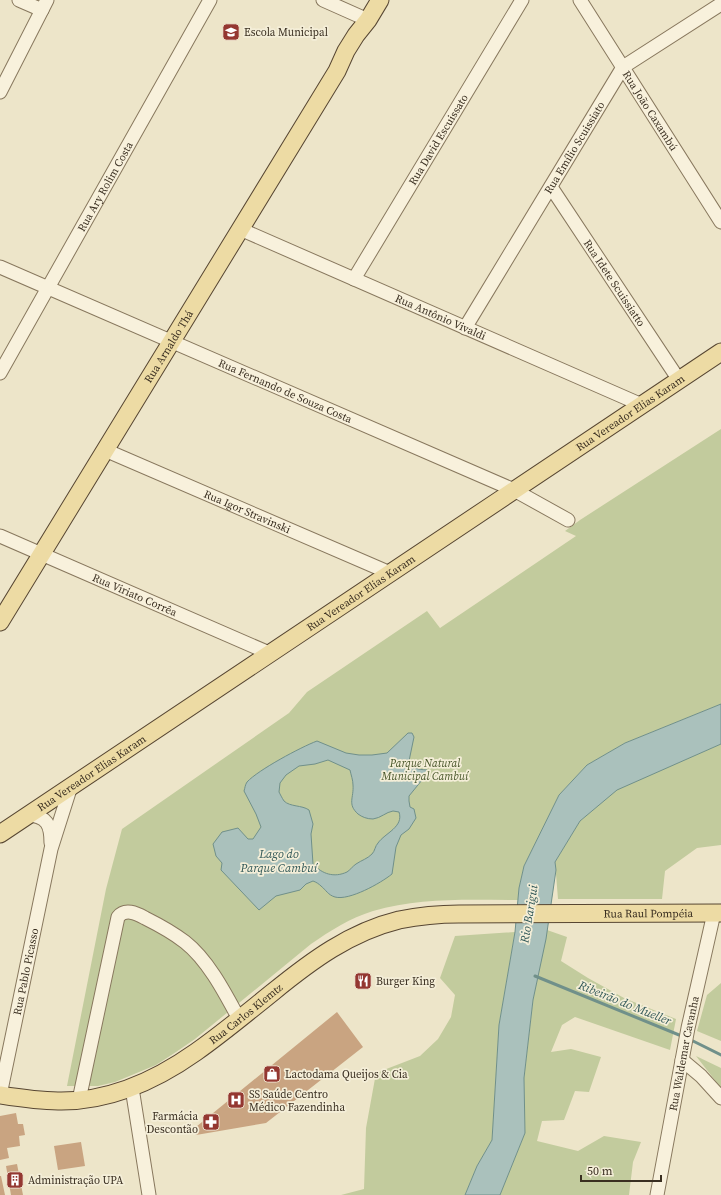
<svg xmlns="http://www.w3.org/2000/svg" width="721" height="1195" font-family="'Source Serif 4',serif">
  <rect width="100%" height="100%" fill="#ede5c9"/>
  <path fill="#c2cb9d" d="M721,429v275l-96,39 -38,22 -28,30 -35,71 -5,22 -1,12c-49,0 -98,-3 -145,11 -23,7 -43,20 -62,33l-116,95 -19,13 -20,13 -41,17 -17,4h-31l39,-197 16,-60 167,-116 18,-21 120,-81 13,17 136,-92 -11,-5 15,-11z
    M721,744v101l-24,3 -32,23 -3,28h-104l-3,-37 25,-41 37,-32z
    M547,930l20,7 -6,24 27,17 36,20 52,21 -6,31 -95,-33 -13,8 -11,27 20,-3 30,8 -12,35 -14,-1 -11,29 -22,1 -5,20 41,10 26,-15 37,6 -8,20 -4,33h-129l25,-62 -1,-55 9,-78z
    M515,932l-16,93 -7,115 -15,26 -12,29h-124l23,-6 2,-61 10,-55 44,-17 18,-17 13,-22 4,-22 -15,-17 15,-42z
    M721,983v58l-24,-10 10,-36z
    M696,1056l25,12v20z"/>
  <path fill="#aac1bc" stroke="#70908a" fill-rule="evenodd" d="M721,704v40l-104,46 -37,31 -25,41 1,8 -10,69 -13,61 -9,78 1,55 -25,62h-35l12,-29 15,-26 7,-115 16,-93 4,-44 5,-22 35,-71 28,-30 38,-22z
    M408,733h4l2,4 -5,24c6,9 8,8 18,9l1,1 -6,9 -13,16v5l1,6 4,2 2,9 -7,11 -8,6 -5,12 -4,27c-11,9 -43,27 -57,23 -7,-2 -9,-7 -14,-11 -2,-2 -5,-4 -8,-5l-7,3 -6,6 -24,6 -17,14 -38,-40 1,-7 -6,-7 -3,-12 9,-12 16,-4 10,11h5l8,-12 -5,-13 -12,-23c1,-3 1,-6 3,-9 11,-12 54,-35 70,-41l29,12 13,2h13l15,-2zM328,760l22,10c1,5 3,10 3,15 1,13 -6,19 5,29 4,3 9,5 15,5 8,-1 13,-7 20,-8 2,0 4,1 6,1 5,15 -14,21 -21,31 -3,3 -3,8 -6,11 -5,5 -10,6 -16,10 -3,2 -6,6 -9,8 -13,6 -25,2 -34,-8l-2,-30 2,-10 -4,-14c-7,-5 -19,-3 -25,-9 -2,-3 -4,-7 -5,-9l1,-9 6,-8 13,-9 16,-2z"/>
  <g fill="none" stroke-linecap="round" stroke-linejoin="round">
    <path stroke="#70908a" stroke-width="3" d="M535,976l149,61
      M689,1039l32,16"/>
  </g>
  <path fill="#c9a481" d="M337,1012l26,35 -97,76 -70,12 -5,-4z
    M16,1113l2,11h5l2,11 -6,1 1,10 -13,2 2,10 -9,2v-44z
    M81,1142l4,24 -27,4 -4,-24z
    M17,1164l6,31h-12l-5,-29z
    M0,1176h1l4,19h-5z"/>
  <g fill="none" stroke-linecap="round" stroke-linejoin="round">
    <defs>
      <g id="minor">
        <path d="M19,0l23,10"/>
        <path d="M323,0l45,20"/>
        <path id="s1" d="M580,0l141,222"/>
        <path d="M0,92l47,-92"/>
        <path id="s2" d="M551,187l128,193"/>
        <path id="s3" d="M240,229l402,176"/>
        <path id="s4" d="M0,267l514,223 54,30"/>
        <path id="s5" d="M354,279l168,-279"/>
        <path id="s6" d="M465,328l158,-261 98,-63"/>
        <path id="s7" d="M0,373l210,-373"/>
        <path id="s8" d="M105,450l285,123"/>
        <path id="s9" d="M0,536l269,117"/>
        <path d="M28,815c19,1 23,10 23,28"/>
        <path d="M682,1060l19,16 20,22"/>
        <path d="M132,1088l17,107"/>
        <path id="s10" d="M0,1095l51,-246 20,-63"/>
        <path d="M79,1100l39,-183c7,-9 18,-4 27,1 14,7 27,14 40,24 23,18 40,51 54,77"/>
        <path id="s11" d="M657,1195l31,-167 26,-115"/>
      </g>
      <g id="major">
        <path id="s12" d="M0,622l337,-551 9,-20 10,-16 12,-15 12,-20"/>
        <path id="s13" d="M0,834l721,-482"/>
        <path id="s14" d="M0,1095c19,3 38,6 58,6 51,1 97,-20 138,-49 27,-19 52,-40 77,-60 38,-31 77,-60 126,-72 20,-4 40,-6 60,-6l262,-1"/>
      </g>
    </defs>
    <use href="#minor" stroke="#88785e" stroke-width="15"/>
    <use href="#major" stroke="#574632" stroke-width="19"/>
    <use href="#minor" stroke="#f8f1dc" stroke-width="13"/>
    <use href="#major" stroke="#eddba4" stroke-width="17"/>
  </g>
  <defs>
    <symbol id="school-square" viewBox="-11 -11 22 22"><rect x="-9" y="-9" width="18" height="18" rx="4" fill="#943731" stroke="#f4eed8"/><path d="M0-5L7-2L0 1L-7-2ZM-4 1L0 2.5L4 1V4Q0 6-4 4Z" fill="#fff"/></symbol>
    <symbol id="restaurant-square" viewBox="-11 -11 22 22"><rect x="-9" y="-9" width="18" height="18" rx="4" fill="#943731" stroke="#f4eed8"/><path d="M-5-6h1v4h1v-4h1v4h1v-4h1v5L-1.5 .5V6h-2V.5L-5-1ZM5-6V6H3V1.5H1.5Q1.5-4 5-6Z" fill="#fff"/></symbol>
    <symbol id="shop-square" viewBox="-11 -11 22 22"><rect x="-9" y="-9" width="18" height="18" rx="4" fill="#943731" stroke="#f4eed8"/><path d="M-5-2.5h2.3a2.7 3.5 0 0 1 5.4 0H5L5.5 6h-11ZM-1.5-2.5h3a1.5 2.3 0 0 0-3 0Z" fill="#fff"/></symbol>
    <symbol id="hospital-square" viewBox="-11 -11 22 22"><rect x="-9" y="-9" width="18" height="18" rx="4" fill="#943731" stroke="#f4eed8"/><path d="M-5-5h3v3.5h4V-5h3V5h-3V1.5h-4V5h-3Z" fill="#fff"/></symbol>
    <symbol id="pharmacy-square" viewBox="-11 -11 22 22"><rect x="-9" y="-9" width="18" height="18" rx="4" fill="#943731" stroke="#f4eed8"/><path d="M-2-6h4v4h4v4h-4v4h-4v-4h-4v-4h4Z" fill="#fff"/></symbol>
    <symbol id="building-square" viewBox="-11 -11 22 22"><rect x="-9" y="-9" width="18" height="18" rx="4" fill="#943731" stroke="#f4eed8"/><path d="M-4-6H4V6H1V3H-1V6H-4ZM-2.5-4.3h1.7v1.8h-1.7ZM.8-4.3h1.7v1.8H.8ZM-2.5-1h1.7V.8h-1.7ZM.8-1h1.7V.8H.8Z" fill="#fff"/></symbol>
  </defs>
  <g fill-rule="evenodd">
    <use href="#school-square" x="221" y="22" width="20" height="20"/>
    <use href="#restaurant-square" x="353" y="971" width="20" height="20"/>
    <use href="#shop-square" x="262" y="1064" width="20" height="20"/>
    <use href="#hospital-square" x="226" y="1090" width="20" height="20"/>
    <use href="#pharmacy-square" x="201" y="1112" width="20" height="20"/>
    <use href="#building-square" x="5" y="1170" width="20" height="20"/>
  </g>
  <g text-anchor="middle" stroke-width="3.5" stroke-linejoin="round" paint-order="stroke">
    <g font-size="11" fill="#3a2f21" stroke="#f4eed8" text-anchor="start">
      <text x="244" y="36">Escola Municipal</text>
      <text x="376" y="985">Burger King</text>
      <text x="285" y="1078">Lactodama Queijos &amp; Cia</text>
      <text x="249" y="1098">SS Saúde Centro<tspan x="249" dy="13">Médico Fazendinha</tspan></text>
      <text x="198" y="1120" text-anchor="end">Farmácia<tspan x="198" dy="13">Descontão</tspan></text>
      <text x="28" y="1184">Administração UPA</text>
    </g>
    <g font-size="11" fill="#3a2f21" stroke="#f4eed8">
      <text dy="4" stroke="none"><textPath href="#s1" startOffset="131">Rua João Caxambú</textPath></text>
      <text dy="4" stroke="none"><textPath href="#s5" startOffset="163">Rua David Escuissato</textPath></text>
      <text dy="4" stroke="none"><textPath href="#s6" startOffset="211">Rua Emílio Scuissiato</textPath></text>
      <text dy="4" stroke="none"><textPath href="#s7" startOffset="214">Rua Ary Rolim Costa</textPath></text>
      <text dy="4" stroke="none"><textPath href="#s2" startOffset="115">Rua Idete Scuissiatto</textPath></text>
      <text dy="4" stroke="none"><textPath href="#s3" startOffset="219">Rua Antônio Vivaldi</textPath></text>
      <text dy="4" stroke="none"><textPath href="#s12" startOffset="323">Rua Arnaldo Thá</textPath></text>
      <text dy="4" stroke="none"><textPath href="#s4" startOffset="311">Rua Fernando de Souza Costa</textPath></text>
      <text dy="4" stroke="none"><textPath href="#s13" startOffset="758">Rua Vereador Elias Karam</textPath></text>
      <text dy="4" stroke="none"><textPath href="#s8" startOffset="155">Rua Igor Stravinski</textPath></text>
      <text dy="4" stroke="none"><textPath href="#s13" startOffset="434">Rua Vereador Elias Karam</textPath></text>
      <text dy="4" stroke="none"><textPath href="#s9" startOffset="147">Rua Viriato Corrêa</textPath></text>
      <text dy="4" stroke="none"><textPath href="#s13" startOffset="110">Rua Vereador Elias Karam</textPath></text>
      <text dy="4" stroke="none"><textPath href="#s14" startOffset="701">Rua Raul Pompéia</textPath></text>
      <text dy="4" stroke="none"><textPath href="#s10" startOffset="126">Rua Pablo Picasso</textPath></text>
      <text dy="4" stroke="none"><textPath href="#s14" startOffset="270">Rua Carlos Klemtz</textPath></text>
      <text dy="4" stroke="none"><textPath href="#s11" startOffset="144">Rua Waldemar Cavanha</textPath></text>
    </g>
    <g font-size="11" font-style="italic" fill="#475529" stroke="#f4eed8">
      <text x="425" y="767">Parque Natural<tspan x="425" dy="13">Municipal Cambuí</tspan></text>
    </g>
    <g font-size="12" font-style="italic" fill="#315858" stroke="#f4eed8">
      <text x="279" y="858">Lago do<tspan x="279" dy="14">Parque Cambuí</tspan></text>
      <text transform="translate(529 914) rotate(-81)" y="4">Rio Barigui</text>
      <text transform="translate(625 1003) rotate(22)" y="4">Ribeirão do Mueller</text>
    </g>
  </g>
  <path d="M581 1175v6h80v-6" fill="none" stroke="#3a2f21" stroke-width="2"/>
  <text x="587" y="1175" font-size="12" fill="#3a2f21" stroke="#f4eed8" stroke-width="3" paint-order="stroke">50 m</text>
</svg>
